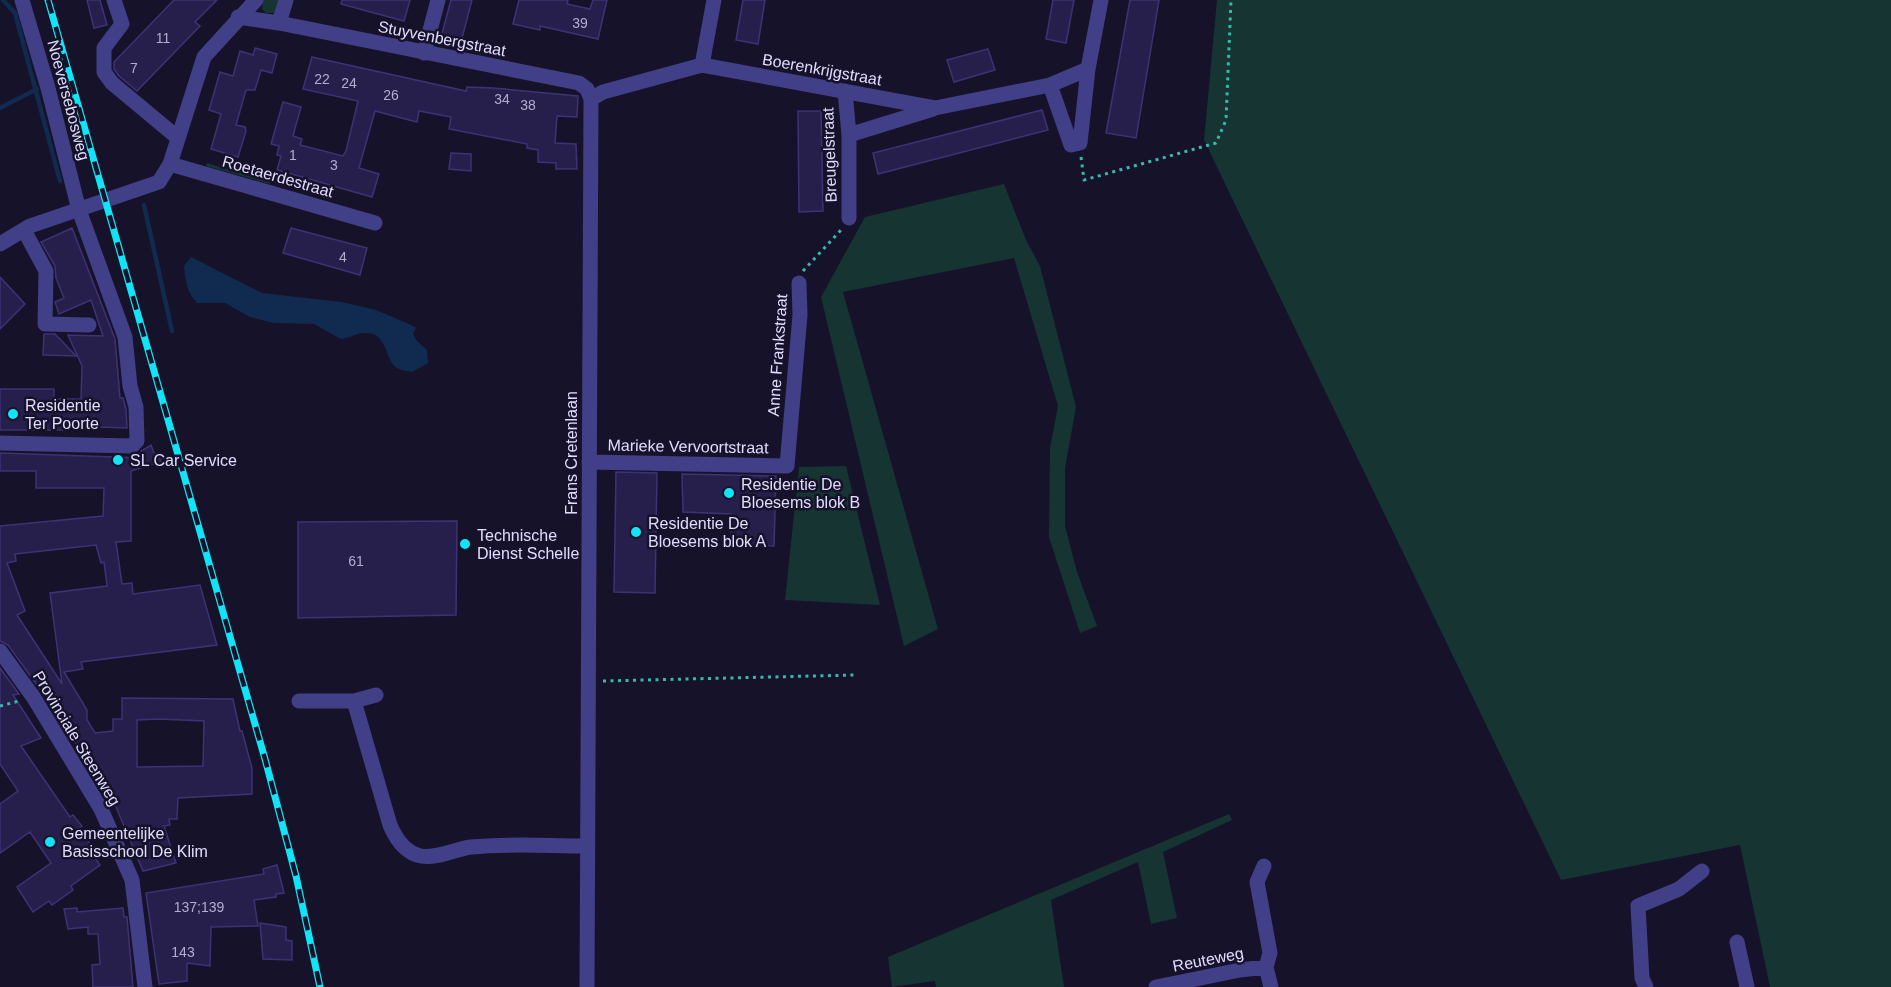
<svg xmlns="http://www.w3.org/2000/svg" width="1891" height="987" font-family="Arial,sans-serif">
  <rect width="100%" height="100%" fill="#16122a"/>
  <path fill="#153432" d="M263,0h18l-5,13h-10l-4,-4z
    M1217,0h674v987h-121l-30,-142 -179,35 -357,-740z
    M207,163l63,19v2l-64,-18z
    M1004,184l22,56 14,26 36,141 -11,61v58l12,46 20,54 -17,7 -31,-96 1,-89 8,-42 -44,-148 -171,34 95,337 -34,17 -83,-349 44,-80z
    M846,466l34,139 -95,-5 14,-133z
    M1229,814l3,6 -69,32 14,66 -26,6 -13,-62 -87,38 13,87h-128l-1,-6 -43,6 -4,-30z"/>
  <path fill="#112a4f" d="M191,257l71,36 80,9 34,8 35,15 5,3 -3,5 3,7 11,10 1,13 -16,9c-5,-1 -14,-2 -18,-6 -9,-12 -9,-35 -30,-33 -7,0 -15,5 -23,6l-27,-15 -41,-1 -23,-6 -25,-14h-28c-10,-10 -12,-24 -13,-37z"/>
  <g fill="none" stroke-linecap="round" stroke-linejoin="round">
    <path stroke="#112a4f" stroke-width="4.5" d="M3,0l12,13 45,168
      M0,108l37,-19
      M144,205l28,126"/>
  </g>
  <path fill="#271f4b" stroke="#3e3276" stroke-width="1.5" fill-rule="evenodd" d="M87,0h13l7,25 -13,3z
    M174,0h43l-22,22 5,4 -63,65 -18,-15 -5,-7v-7z
    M342,0h68l-6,21 -63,-17z
    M451,0h21l-11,42 -20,-5z
    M519,0h49l-1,4 23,5 3,-9h14l-9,39 -58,-13v4l-27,-6z
    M743,0h22l-7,44 -22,-4z
    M1053,0h21l-8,43 -20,-4z
    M1130,0h29l-23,138 -30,-5z
    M255,48l22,6 -5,19 -11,-3 -6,20h-9l-10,35 9,2 1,4 -8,26 -27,-8 10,-35 -12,-4 11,-38 13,4 7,-25 13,4z
    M988,49l7,21 -41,12 -7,-22z
    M312,57l154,34 1,-4 26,1 85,8 -1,21 -20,-1 -2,27 21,1 1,25h-21v-6l-18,-1v-12l-11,-2v-4l-78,-15 2,-12 -32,-6 -2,11 -42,-11 -16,57 20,6 -7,23 -95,-27 4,-14 -4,-1 2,-9 -8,-2 12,-42 18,5 -8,29 9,3 -2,6 43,11 3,-5 12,-50 -55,-12z
    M1042,110l6,20 -170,44 -5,-21z
    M798,111h23l2,100 -24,1z
    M451,153l20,1v17l-22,-2z
    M72,228l43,111 5,59h3l3,11 1,19 -60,-2v4h-67v-41h54v10h27l1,-33 -14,-31 35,1 -12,-36 -32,14 -4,-12 9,-4 -8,-20 -1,-12 -14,-24z
    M291,228l76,20 -7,27 -77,-22z
    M0,277l25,27 -25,25z
    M44,334h11l21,22 -33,-1z
    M151,445l5,13 10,2 -35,11v70l-15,1 6,42 10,-1 1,11 67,-9 17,60 -136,17 2,7 -19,3 23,38v10l8,13 18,-2v-12h9v-21l111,1 7,32h2l10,37v26l-74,4 -1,21h-8l1,6 -6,1 12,37 -33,8 -27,-64 -18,-29 -56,-86 -34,-47 -8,-4v-115l103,-10 1,-28h-68v-17h-36v-18l143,5 -2,-7zM96,545l5,18 3,-1 3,24 -57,7 12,91 -45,-69 8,-4 -18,-48 9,-2 -1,-7zM158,719l46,2 -1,45 -66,1v-47z
    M616,472l41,1 -2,120 -41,-1z
    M682,474l94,2 -2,70 -43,-2v-30l-48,-2z
    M457,521l-1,94 -158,3v-96z
    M0,668l19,26 -6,1 28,43 -20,8 49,71 3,-2 9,11 -3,2 11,16 -2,3 12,18 -29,21 2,4 -21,15 -3,-4 -16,11 -16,-25 34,-24 -21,-31 -30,21v-49l18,-13 -18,-27z
    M277,865l7,28 -8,1v3l-22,3 4,26 -47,1 -1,39 -23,-3v18l-28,3 -13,-91 118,-19 -1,-5z
    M77,908v4l46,-4 1,9h3l6,70h-40l-1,-22 8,-1 -2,-30h-10v-7l-20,2 -4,-20z
    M260,923l26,4v13l6,1v19l-29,-1z"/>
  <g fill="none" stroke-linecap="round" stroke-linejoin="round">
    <path stroke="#36b9ae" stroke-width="3" stroke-dasharray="3 4.5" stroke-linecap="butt" d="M1081,157l3,23 132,-37 10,-23 5,-120
      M803,271l39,-42
      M603,681l252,-6
      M0,706l19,-5"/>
    <path stroke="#403f87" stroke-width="15" d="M114,0l8,24 -18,24v24l8,11 66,55
      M238,17l41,6 7,-23
      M279,23l300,60 8,6 4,10 -4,888
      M424,53l14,-53
      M702,65l12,-65
      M1088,69l-38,16 21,60 9,-2 8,-74 13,-69
      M845,91l4,44v83
      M591,99l12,-7 99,-27 233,43 115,-23
      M849,135l84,-26
      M170,164l205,59
      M24,230l22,41 -1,53 44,1
      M0,244l30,-18 129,-44 11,-18 34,-107 52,-57
      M0,443l132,3 5,-5 -1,-34 -6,-21 -5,-49 -46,-127 -31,-122 -26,-88
      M589,462l198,4 13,-151 -1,-32
      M0,651l34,47 67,111 31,71 13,107
      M299,701h55l36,124c6,14 15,28 31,31 16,3 34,-7 50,-9 38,-4 78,-1 116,-1
      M354,701l22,-6
      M1264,866l-7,16 13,71 -4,14 5,20
      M1737,942l10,45
      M1156,987l84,-17 26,-3
      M1646,987l-4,-9 -4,-72 41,-17 23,-18"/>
    <defs>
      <path id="rail" d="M48,0l217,759 31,117 24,111"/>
    </defs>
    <use href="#rail" stroke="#10e4f6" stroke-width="7"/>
    <use href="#rail" stroke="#16122a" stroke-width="4.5" stroke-dasharray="14" stroke-linecap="butt"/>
  </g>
  <g fill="#10e4f6" stroke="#16122a" stroke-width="2">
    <circle cx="13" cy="414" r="6"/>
    <circle cx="118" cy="460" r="6"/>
    <circle cx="729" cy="493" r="6"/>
    <circle cx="636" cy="532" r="6"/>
    <circle cx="465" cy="544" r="6"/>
    <circle cx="50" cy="842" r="6"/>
  </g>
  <g text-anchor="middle" stroke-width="5" stroke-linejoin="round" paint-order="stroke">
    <g font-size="14" fill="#b2add1">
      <text x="580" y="28">39</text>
      <text x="163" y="43">11</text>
      <text x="134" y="73">7</text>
      <text x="322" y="84">22</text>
      <text x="349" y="88">24</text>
      <text x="391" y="100">26</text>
      <text x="502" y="104">34</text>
      <text x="528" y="110">38</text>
      <text x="293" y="160">1</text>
      <text x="334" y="170">3</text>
      <text x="343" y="262">4</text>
      <text x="356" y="566">61</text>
      <text x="199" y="912">137;139</text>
      <text x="183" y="957">143</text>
    </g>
    <g font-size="16" fill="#e0dcfe" stroke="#16122a">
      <text transform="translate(442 38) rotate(11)" y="6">Stuyvenbergstraat</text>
      <text transform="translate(822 69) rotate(10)" y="6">Boerenkrijgstraat</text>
      <text transform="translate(69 100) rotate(75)" y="6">Noeversebosweg</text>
      <text transform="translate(829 155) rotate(-92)" y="6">Breugelstraat</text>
      <text transform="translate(278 176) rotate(16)" y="6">Roetaerdestraat</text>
      <text transform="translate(777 355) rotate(-86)" y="6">Anne Frankstraat</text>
      <text transform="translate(688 446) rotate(1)" y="6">Marieke Vervoortstraat</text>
      <text transform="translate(571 453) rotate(-90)" y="6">Frans Cretenlaan</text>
      <text transform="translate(77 738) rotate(59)" y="6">Provinciale Steenweg</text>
      <text transform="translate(1208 959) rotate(-11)" y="6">Reuteweg</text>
    </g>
    <g font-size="16" fill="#e0dcfe" stroke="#16122a" text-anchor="start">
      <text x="25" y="411">Residentie<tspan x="25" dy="18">Ter Poorte</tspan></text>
      <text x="130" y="466">SL Car Service</text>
      <text x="741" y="490">Residentie De<tspan x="741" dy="18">Bloesems blok B</tspan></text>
      <text x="648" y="529">Residentie De<tspan x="648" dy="18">Bloesems blok A</tspan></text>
      <text x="477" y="541">Technische<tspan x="477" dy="18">Dienst Schelle</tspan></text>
      <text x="62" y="839">Gemeentelijke<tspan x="62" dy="18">Basisschool De Klim</tspan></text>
    </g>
  </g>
</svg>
